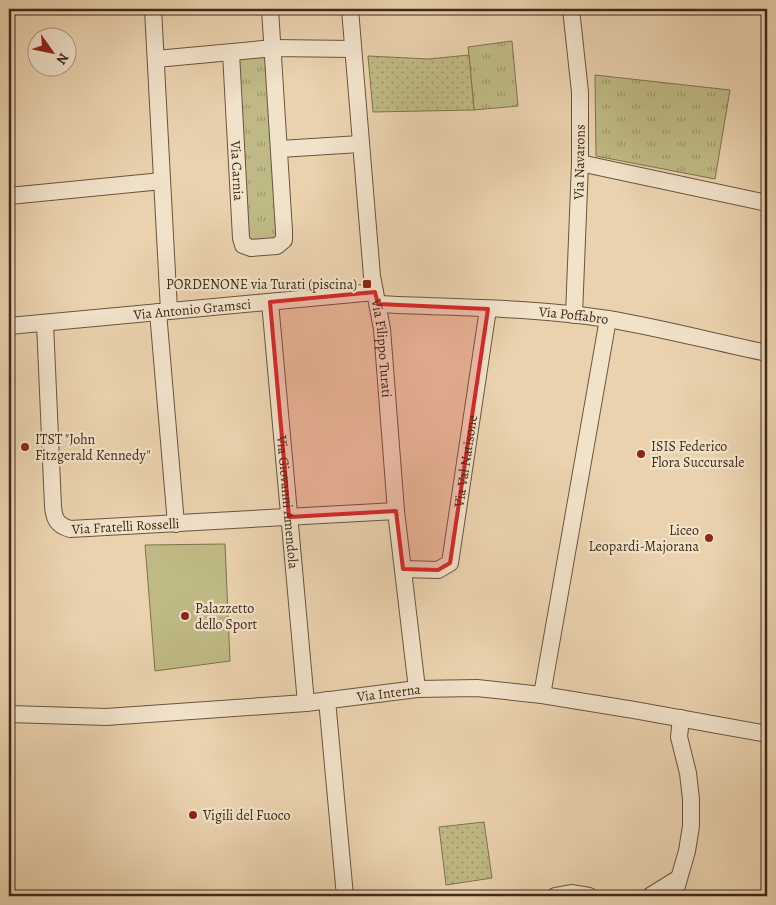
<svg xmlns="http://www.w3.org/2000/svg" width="776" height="905" font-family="Alegreya,serif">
  <defs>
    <pattern id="grass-tufts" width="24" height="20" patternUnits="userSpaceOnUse" patternTransform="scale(1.25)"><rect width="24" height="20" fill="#bfba85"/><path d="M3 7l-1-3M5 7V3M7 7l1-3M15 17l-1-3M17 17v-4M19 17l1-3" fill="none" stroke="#9d976c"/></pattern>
    <pattern id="garden-dots" width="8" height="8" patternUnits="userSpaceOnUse" patternTransform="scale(1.25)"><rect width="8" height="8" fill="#bfba85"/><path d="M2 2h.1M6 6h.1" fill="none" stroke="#9d976c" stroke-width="1.8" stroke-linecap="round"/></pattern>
  </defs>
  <rect width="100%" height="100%" fill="#ead2ae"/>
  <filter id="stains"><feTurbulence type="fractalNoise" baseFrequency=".004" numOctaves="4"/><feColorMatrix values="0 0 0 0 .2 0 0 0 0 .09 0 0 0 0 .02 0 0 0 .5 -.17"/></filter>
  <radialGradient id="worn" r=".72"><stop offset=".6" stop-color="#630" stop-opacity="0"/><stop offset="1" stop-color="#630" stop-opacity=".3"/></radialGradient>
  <path fill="url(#grass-tufts)" stroke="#80724e" d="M512,41l6,65 -44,4 -6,-63z
    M274,48l10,192 -41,5 -12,-192z
    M595,75l135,15 -15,89 -119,-23z"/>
  <path fill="url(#garden-dots)" stroke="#80724e" d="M469,55l5,55 -101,2 -5,-56 61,3z
    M484,822l8,56 -46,7 -7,-58z"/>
  <path fill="#bfba85" stroke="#80724e" d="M225,544l5,117 -75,10 -10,-126z"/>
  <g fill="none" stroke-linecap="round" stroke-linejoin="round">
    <defs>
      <g id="minor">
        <path d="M153,9l16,302"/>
        <path id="s1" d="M350,9l22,267 10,53 14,182 21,178"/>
        <path d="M571,9l9,83v71l-6,152"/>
        <path id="s2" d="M231,53l10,185 2,7 8,3 26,-2 7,-6v-9l-14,-222"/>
        <path d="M156,59l118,-11 79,1"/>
        <path d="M280,149l80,-5"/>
        <path d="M580,163l187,40"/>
        <path d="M9,196l153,-15"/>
        <path id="s3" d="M270,302l36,401"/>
        <path id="s4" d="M378,304c76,4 154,3 230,15 53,9 106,23 159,34"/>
        <path d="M158,312l18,212"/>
        <path id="s5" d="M45,323l8,183c1,13 4,19 17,23l326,-18"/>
        <path id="s6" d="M9,326l366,-34"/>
        <path id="s7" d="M403,569l35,1 12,-7 38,-254"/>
        <path d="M542,695l66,-376"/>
        <path d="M327,700l18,196"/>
        <path id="s8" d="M9,714l97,3 200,-14 111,-14 60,-1 65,7 92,15 133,24"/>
        <path d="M555,896l16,-3 18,3"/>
        <path d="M650,896l29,-18"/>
        <path d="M674,896l13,-45 4,-25v-27l-3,-26 -9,-36 2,-19"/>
      </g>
    </defs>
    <use href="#minor" stroke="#6a543e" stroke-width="18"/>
    <use href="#minor" stroke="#f1e2ca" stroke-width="16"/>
  </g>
  <path fill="#d62828" fill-opacity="0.2" stroke="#d62828" stroke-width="4" stroke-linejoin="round" d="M375,292l3,12 110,5 -38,254 -12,7 -35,-1 -7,-58 -107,6 -19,-215z"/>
  <g fill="#8f2418" stroke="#f1e2ca" stroke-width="2">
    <rect x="362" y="279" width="10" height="10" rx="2.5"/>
    <circle cx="25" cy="447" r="5"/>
    <circle cx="641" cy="454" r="5"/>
    <circle cx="709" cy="538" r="5"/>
    <circle cx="185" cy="616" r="5"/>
    <circle cx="193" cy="815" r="5"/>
  </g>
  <g text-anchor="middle" stroke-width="4.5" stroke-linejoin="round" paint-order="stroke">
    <g font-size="14" fill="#402a18" stroke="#f1e2ca">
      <text transform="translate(579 162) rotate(-89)" y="5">Via Navarons</text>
      <text dy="5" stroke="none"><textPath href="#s2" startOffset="118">Via Carnia</textPath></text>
      <text dy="5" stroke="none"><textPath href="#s6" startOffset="184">Via Antonio Gramsci</textPath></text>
      <text dy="5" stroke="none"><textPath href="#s4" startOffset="196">Via Poffabro</textPath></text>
      <text dy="5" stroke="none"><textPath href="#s1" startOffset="341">Via Filippo Turati</textPath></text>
      <text dy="5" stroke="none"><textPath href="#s7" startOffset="152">Via Val Natisone</textPath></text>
      <text dy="5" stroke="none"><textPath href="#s3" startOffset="201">Via Giovanni Amendola</textPath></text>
      <text dy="5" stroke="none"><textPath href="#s5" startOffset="270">Via Fratelli Rosselli</textPath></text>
      <text dy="5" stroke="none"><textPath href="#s8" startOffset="381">Via Interna</textPath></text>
    </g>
    <g font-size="14" fill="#402a18" stroke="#f1e2ca" text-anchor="start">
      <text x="357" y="289" text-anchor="end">PORDENONE via Turati (piscina)</text>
      <text x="35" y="444">ITST "John<tspan x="35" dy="16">Fitzgerald Kennedy"</tspan></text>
      <text x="651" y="451">ISIS Federico<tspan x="651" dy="16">Flora Succursale</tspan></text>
      <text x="699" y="535" text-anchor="end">Liceo<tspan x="699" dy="16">Leopardi-Majorana</tspan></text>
      <text x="195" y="613">Palazzetto<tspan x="195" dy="16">dello Sport</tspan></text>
      <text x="203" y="820">Vigili del Fuoco</text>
    </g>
  </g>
  <rect width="776" height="905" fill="none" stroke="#ead2ae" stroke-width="30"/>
  <rect x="10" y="10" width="756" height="885" fill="none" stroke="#402a18" stroke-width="2.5"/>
  <rect x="15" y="15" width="746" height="875" fill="none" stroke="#402a18"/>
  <g transform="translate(52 52) rotate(123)"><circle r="24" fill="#f1e2ca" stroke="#aa9883"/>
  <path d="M0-4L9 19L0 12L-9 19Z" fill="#8f2418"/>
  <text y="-8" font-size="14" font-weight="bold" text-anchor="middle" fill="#402a18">N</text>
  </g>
  <rect width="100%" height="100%" filter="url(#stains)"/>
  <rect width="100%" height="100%" fill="url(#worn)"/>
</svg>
